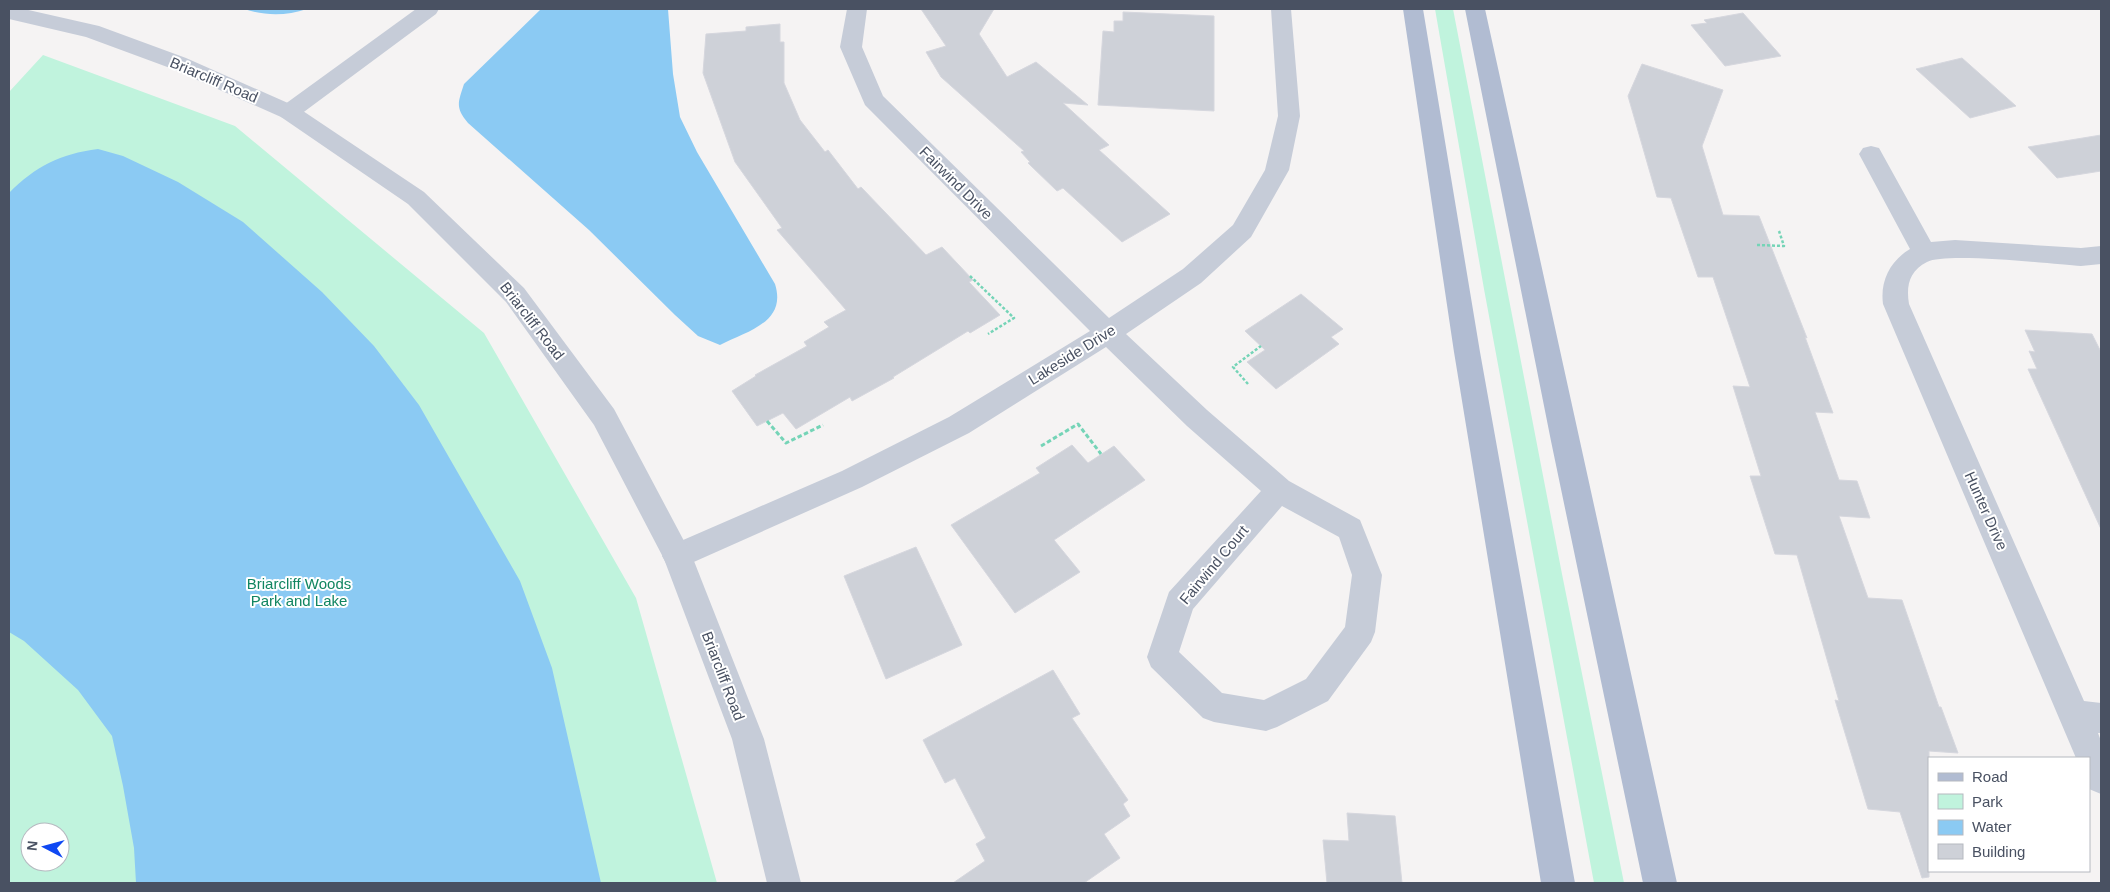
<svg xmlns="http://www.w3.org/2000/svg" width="2110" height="892" font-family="Helvetica,sans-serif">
  <rect width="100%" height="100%" fill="#f5f3f3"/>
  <path fill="#c0f3dd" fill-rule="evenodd" d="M1435,9h18l109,565 62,309h-30l-110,-594z
    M43,55l192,71 249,207 152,265 81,285h-708v-791zM30,832h30v30h-30z"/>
  <path fill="#8bcaf3" d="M244,9h63c-21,7 -42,7 -63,0z
    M541,9h127l5,65 7,43 17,35 78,132c12,38 -27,47 -55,61l-22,-9 -23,-21 -86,-85 -121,-107c-13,-16 -10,-20 -4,-39z
    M98,149l25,7 55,26 65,40 79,70 52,54 45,59 101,176 32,87 49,215h-465l-2,-35 -11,-62 -11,-50 -34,-46 -54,-49 -15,-9v-439c27,-27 51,-39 89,-44z"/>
  <path fill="#ced1d8" stroke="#d6d7de" d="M921,9h73l-15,25 28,43 29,-15 52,43 -25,-2 46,42 -10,5 71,64 -48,28 -59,-54 -6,3 -29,-28 2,-1 -9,-10 3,-1 -83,-74 -15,-25 20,-6z
    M1123,12l91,4v95l-116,-6 5,-74 11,1v-11h9z
    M1743,13l38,43 -56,10 -34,-41 16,-2 -3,-3z
    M780,24v18h4v41l16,37 25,32 3,-2 30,39 3,-2 65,68 16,-8 31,33 -4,2 31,33 -30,18 -2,-2 -75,46 1,1 -42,23 -2,-4 -54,32 -13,-16 -26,13 -25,-35 24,-15 -1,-1 52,-29 -3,-4 25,-15 -5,-5 22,-12 -69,-80 5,-2 -47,-66 -32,-89 3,-39 40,-3v-4z
    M1962,58l54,48 -46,12 -54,-49z
    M1642,64l81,26 -21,56 21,69 36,1 48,122 -2,-1 28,76 -18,-1 24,68 18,1 13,37 -31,-2 29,82 34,2 37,107h2l17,46 -29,-2v126l-7,1 -22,-66 -32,-3 -33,-109 4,1 -42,-146 -22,-1 -25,-78h11l-28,-90 17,1 -37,-110h-15l-27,-79 -14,-1 -29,-101z
    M2101,135v36l-44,7 -29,-31z
    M1301,294l42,35 -12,8 8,7 -63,45 -29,-27 18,-12 -20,-19z
    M2025,330l67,4 9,18v177l-73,-160h9l-8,-18 6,1z
    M1072,445l16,18 26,-17 31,34 -91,60 26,32 -65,41 -64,-88 89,-52 -4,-5z
    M916,547l46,98 -76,34 -42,-103z
    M1053,670l27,44 -8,4 56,82 -5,4 7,12 -26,18 16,24 -36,25h-131l32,-22 -9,-17 10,-6 -31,-60 -10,5 -22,-43z
    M1347,813l48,3 7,67h-75l-4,-43 26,1z"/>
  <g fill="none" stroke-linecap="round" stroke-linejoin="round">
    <path stroke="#75d4b7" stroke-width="2.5" stroke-dasharray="3 2" stroke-linecap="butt" d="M1757,245l27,1 -5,-15
      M970,276l44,42 -26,16
      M1248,384l-15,-17 28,-21"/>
    <path stroke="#75d4b7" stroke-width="3" stroke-dasharray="4.5 2.5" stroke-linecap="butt" d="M767,421l19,22 37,-18
      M1041,446l37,-22 23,30"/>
    <path fill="#c6ccd8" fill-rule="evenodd" d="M416,9h23l-3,5 -139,103 -8,3 -8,-3 -3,-5 3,-5z
      M847,9h20l-5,38 21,49 226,222 74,-49 50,-44 32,-55 13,-54 -7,-107h20l9,107 -11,54 -38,67 -50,46 -75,51 81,76 82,71 71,39 22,55 -7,57 -4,10 -43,59 -51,26 -11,4 -52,-9 -11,-4 -52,-51 -4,-10 22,-65 92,-101 -74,-65 -81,-79 -137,86 -107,54 -175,78 -10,4 -10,-4 -5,-9 5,-9 175,-76 107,-54 141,-86 -225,-226 -25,-58zM1282,506l57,31 13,38 -7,52 -39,52 -42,21 -42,-7 -43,-41 14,-43z
      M1871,146l8,2 52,94 24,-2 126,8 20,-2v18l-20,2c-28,-2 -135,-14 -154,-4 -18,9 -21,24 -18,42l175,397 17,2v30h-3l3,8v53l-12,-5v-31h-13l-193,-454c-3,-23 7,-43 27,-55l-51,-95 4,-6z"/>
    <path fill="#c6ccd8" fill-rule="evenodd" d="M9,9h15l75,17 87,32 111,49 127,85 100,96 90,121 78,147 72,183 37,144h-34l-35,-144 -68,-180 -70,-134 -88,-123 -98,-98 -127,-87 -111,-49 -84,-31 -77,-18z"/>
    <path fill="#b1bcd2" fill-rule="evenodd" d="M1403,9h20l57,343 95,531h-34l-87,-531z
      M1465,9h20l192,874h-34l-92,-442z"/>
  </g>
  <g text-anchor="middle" stroke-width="4" stroke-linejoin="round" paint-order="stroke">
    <g font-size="15" fill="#495162" stroke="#fff">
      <text transform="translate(214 80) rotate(23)" y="5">Briarcliff Road</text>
      <text transform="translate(956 183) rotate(45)" y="5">Fairwind Drive</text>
      <text transform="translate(532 321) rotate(52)" y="5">Briarcliff Road</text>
      <text transform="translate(1072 355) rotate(-32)" y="5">Lakeside Drive</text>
      <text transform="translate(1986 511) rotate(66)" y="5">Hunter Drive</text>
      <text transform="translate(1214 565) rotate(-50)" y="5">Fairwind Court</text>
      <text transform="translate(723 676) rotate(69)" y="5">Briarcliff Road</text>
    </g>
    <g font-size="15" fill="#118561" stroke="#fff">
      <text x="299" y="589">Briarcliff Woods<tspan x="299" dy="17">Park and Lake</tspan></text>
    </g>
  </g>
  <rect width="2110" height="892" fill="none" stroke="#495162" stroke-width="20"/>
  <rect x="1928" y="757" width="162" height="115" fill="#ffffff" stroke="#b6b9c0"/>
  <rect x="1938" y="773" width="25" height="8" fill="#b1bcd2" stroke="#b6b9c0"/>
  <text x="1972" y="782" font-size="15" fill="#495162">Road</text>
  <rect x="1938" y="794" width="25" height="15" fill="#c0f3dd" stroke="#b6b9c0"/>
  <text x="1972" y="807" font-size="15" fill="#495162">Park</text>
  <rect x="1938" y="820" width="25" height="15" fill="#8bcaf3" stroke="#b6b9c0"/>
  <text x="1972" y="832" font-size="15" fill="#495162">Water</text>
  <rect x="1938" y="844" width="25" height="15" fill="#ced1d8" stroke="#b6b9c0"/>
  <text x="1972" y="857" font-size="15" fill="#495162">Building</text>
  <g transform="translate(45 847) rotate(276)"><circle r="24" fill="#ffffff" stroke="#b6b9c0"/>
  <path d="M0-4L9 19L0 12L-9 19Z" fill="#0f48f3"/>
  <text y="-8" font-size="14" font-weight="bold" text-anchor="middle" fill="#495162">N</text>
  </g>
</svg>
